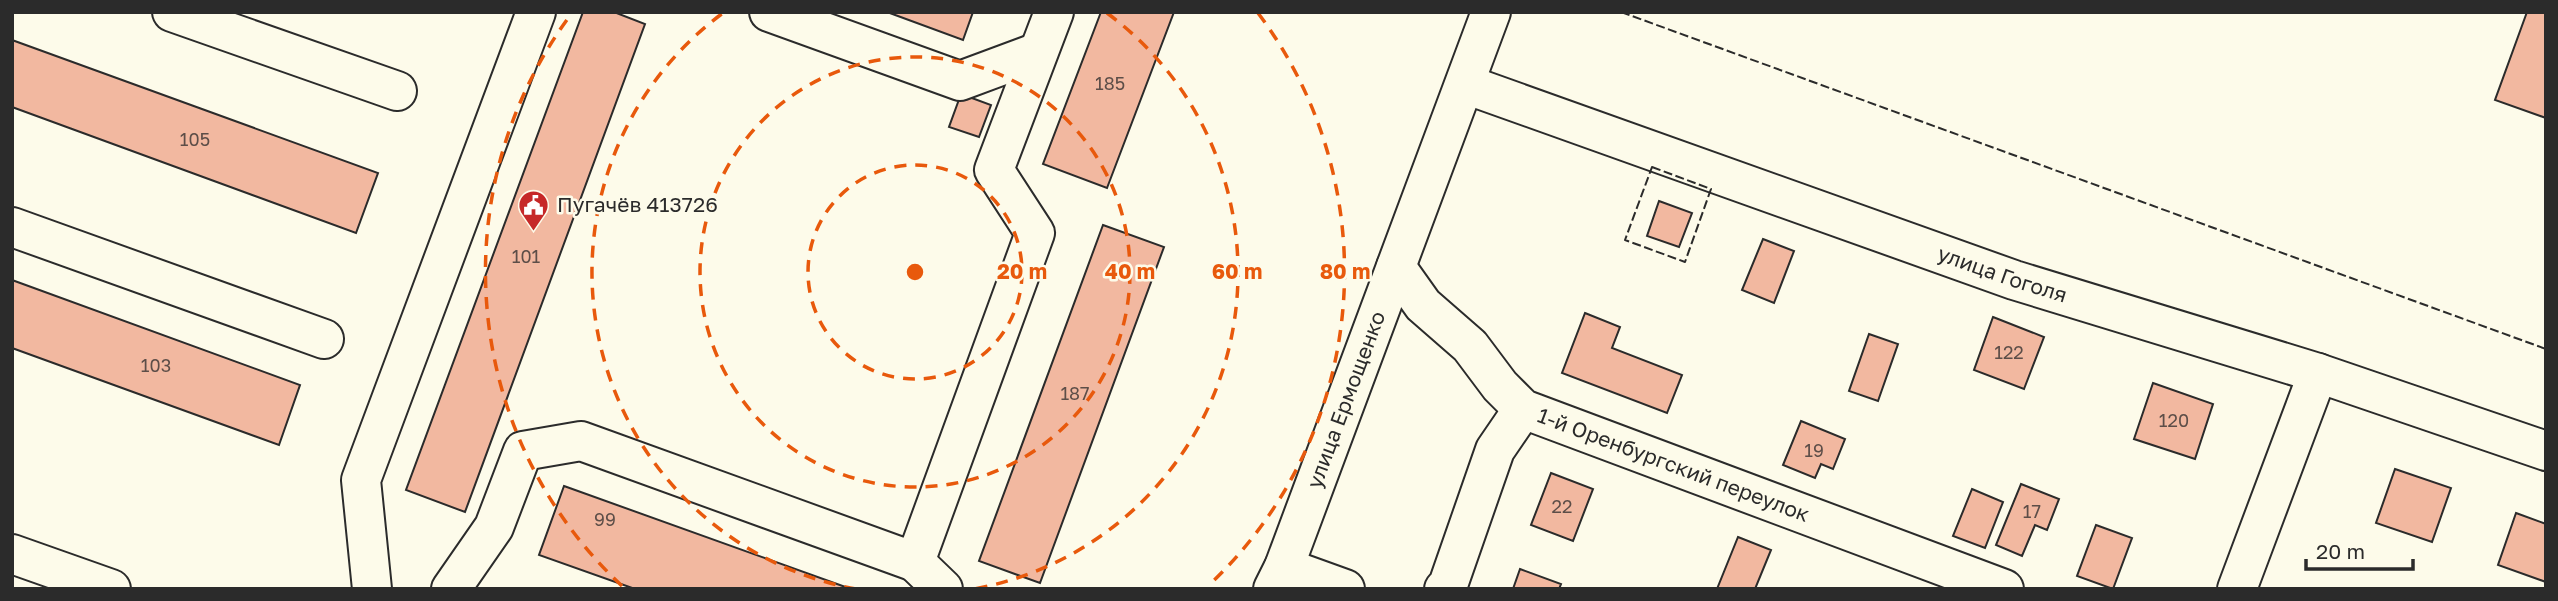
<svg xmlns="http://www.w3.org/2000/svg" width="2558" height="601" font-family="'Golos Text',sans-serif">
  <rect width="100%" height="100%" fill="#fdfbea"/>
  <path fill="#f2b8a0" stroke="#2b2b2b" stroke-width="2" d="M583,12h31l31,12 -180,488 -59,-22z
    M887,12h86l-10,28z
    M1101,12h73l-67,176 -64,-24z
    M2527,12h19v106l-51,-18z
    M12,40l366,133 -22,60 -344,-126z
    M961,94l30,11 -12,32 -30,-10z
    M1659,201l33,12 -13,34 -32,-11z
    M1103,225l61,22 -124,336 -61,-22z
    M1763,239l31,12 -20,52 -32,-13z
    M12,280l288,105 -21,60 -267,-97z
    M1585,313l35,14 -8,21 70,27 -15,38 -105,-40z
    M1993,317l51,20 -20,52 -50,-19z
    M1869,334l29,10 -20,57 -29,-10z
    M2153,383l60,21 -18,55 -61,-20z
    M1801,421l44,18 -12,30 -12,-5 -6,14 -32,-13z
    M2395,469l56,19 -19,54 -56,-19z
    M1551,473l42,16 -20,52 -42,-16z
    M2021,484l38,15 -12,31 -12,-5 -13,31 -26,-11z
    M564,486l287,103h-216l-96,-34z
    M1972,489l31,13 -18,46 -32,-12z
    M2516,513l30,11v58l-48,-17z
    M2096,525l36,13 -19,51 -36,-13z
    M1738,537l33,13 -16,39h-38z
    M1520,569l41,15 -2,5h-46z"/>
  <g fill="none" stroke-linecap="round" stroke-linejoin="round">
    <defs>
      <g id="minor">
        <path d="M172,12l225,79"/>
        <path d="M769,12l191,69 78,-29"/>
        <path id="s1" d="M1465,84l549,196 304,93 228,78"/>
        <path d="M12,227l312,112"/>
        <path id="s2" d="M1396,267l27,38 47,41 30,40 23,23 481,180"/>
        <path d="M12,554l99,35"/>
        <path d="M915,562l28,27"/>
        <path d="M1284,567l61,22"/>
        <path d="M372,589l-11,-109 175,-468"/>
        <path d="M451,589l43,-62 29,-76 58,-10 334,121 120,-329 -41,-63 60,-158"/>
        <path d="M1444,589l4,-4 47,-135 28,-41"/>
        <path d="M2237,589l81,-216"/>
      </g>
      <g id="highway">
        <path id="s3" d="M1273,589l11,-22 207,-555"/>
      </g>
    </defs>
    <use href="#minor" stroke="#2b2b2b" stroke-width="42"/>
    <use href="#highway" stroke="#2b2b2b" stroke-width="42"/>
    <use href="#minor" stroke="#fdfbea" stroke-width="38"/>
    <use href="#highway" stroke="#fdfbea" stroke-width="38"/>
    <path stroke="#2b2b2b" stroke-width="2" stroke-dasharray="9 3.5" stroke-linecap="butt" d="M1621,12l925,337
      M1652,167l59,22 -26,73 -60,-22z"/>
  </g>
  <g fill="none" stroke="#e8590c" stroke-width="3.5" stroke-dasharray="12 9">
    <circle cx="915" cy="272" r="107"/>
    <circle cx="915" cy="272" r="215"/>
    <path d="M856 589A322 322 0 0 1 723 13M1107 13A322 322 0 0 1 974 589"/>
    <path d="M622 586A430 430 0 0 1 572 13M1258 13A430 430 0 0 1 1208 586"/>
  </g>
  <defs>
    <symbol id="civic-pin" viewBox="-11 -11 22 30"><path d="M0 17L-7.5 6A9.5 9.5 0 1 1 7.5 6Z" fill="#c62828" stroke="#fdfbea"/><path d="M-.6-6.5H3V-4.5H.6V-3L4-1V1h2V6H-6V1h2V-1L-.6-3ZM-1.2 2.5V6h2.4V2.5Z" fill="#fff"/></symbol>
  </defs>
  <g fill-rule="evenodd">
    <use href="#civic-pin" x="516" y="188" width="35" height="47"/>
  </g>
  <g text-anchor="middle" stroke-width="5" stroke-linejoin="round" paint-order="stroke">
    <g font-size="18" fill="#5d4e48">
      <text x="1110" y="90">185</text>
      <text x="195" y="146">105</text>
      <text x="526" y="263">101</text>
      <text x="2009" y="359">122</text>
      <text x="156" y="372">103</text>
      <text x="1075" y="400">187</text>
      <text x="2174" y="427">120</text>
      <text x="1814" y="457">19</text>
      <text x="1562" y="513">22</text>
      <text x="2032" y="518">17</text>
      <text x="605" y="526">99</text>
    </g>
    <g font-size="21" fill="#2b2b2b" stroke="#fdfbea" text-anchor="start">
      <text x="557" y="212">Пугачёв 413726</text>
    </g>
    <g font-size="21" fill="#2b2b2b" stroke="#fdfbea">
      <text dy="7" stroke="none"><textPath href="#s1" startOffset="570">улица Гоголя</textPath></text>
      <text dy="7" stroke="none"><textPath href="#s3" startOffset="203">улица Ермощенко</textPath></text>
      <text dy="7" stroke="none"><textPath href="#s2" startOffset="352">1-й Оренбургский переулок</textPath></text>
    </g>
  </g>
  <circle cx="915" cy="272" r="10" fill="#e8590c" stroke="#fdfbea" stroke-width="3.5"/>
  <g font-size="21" text-anchor="middle" font-weight="bold" fill="#e8590c" stroke="#fdfbea" stroke-width="5" stroke-linejoin="round" paint-order="stroke">
    <text x="1022" y="279">20 m</text>
    <text x="1130" y="279">40 m</text>
    <text x="1237" y="279">60 m</text>
    <text x="1345" y="279">80 m</text>
  </g>
  <rect width="2558" height="601" fill="none" stroke="#2b2b2b" stroke-width="28"/>
  <path d="M2306 559v10h107v-10" fill="none" stroke="#2b2b2b" stroke-width="3.5"/>
  <text x="2316" y="559" font-size="21" fill="#2b2b2b" stroke="#fdfbea" stroke-width="5" paint-order="stroke">20 m</text>
</svg>
